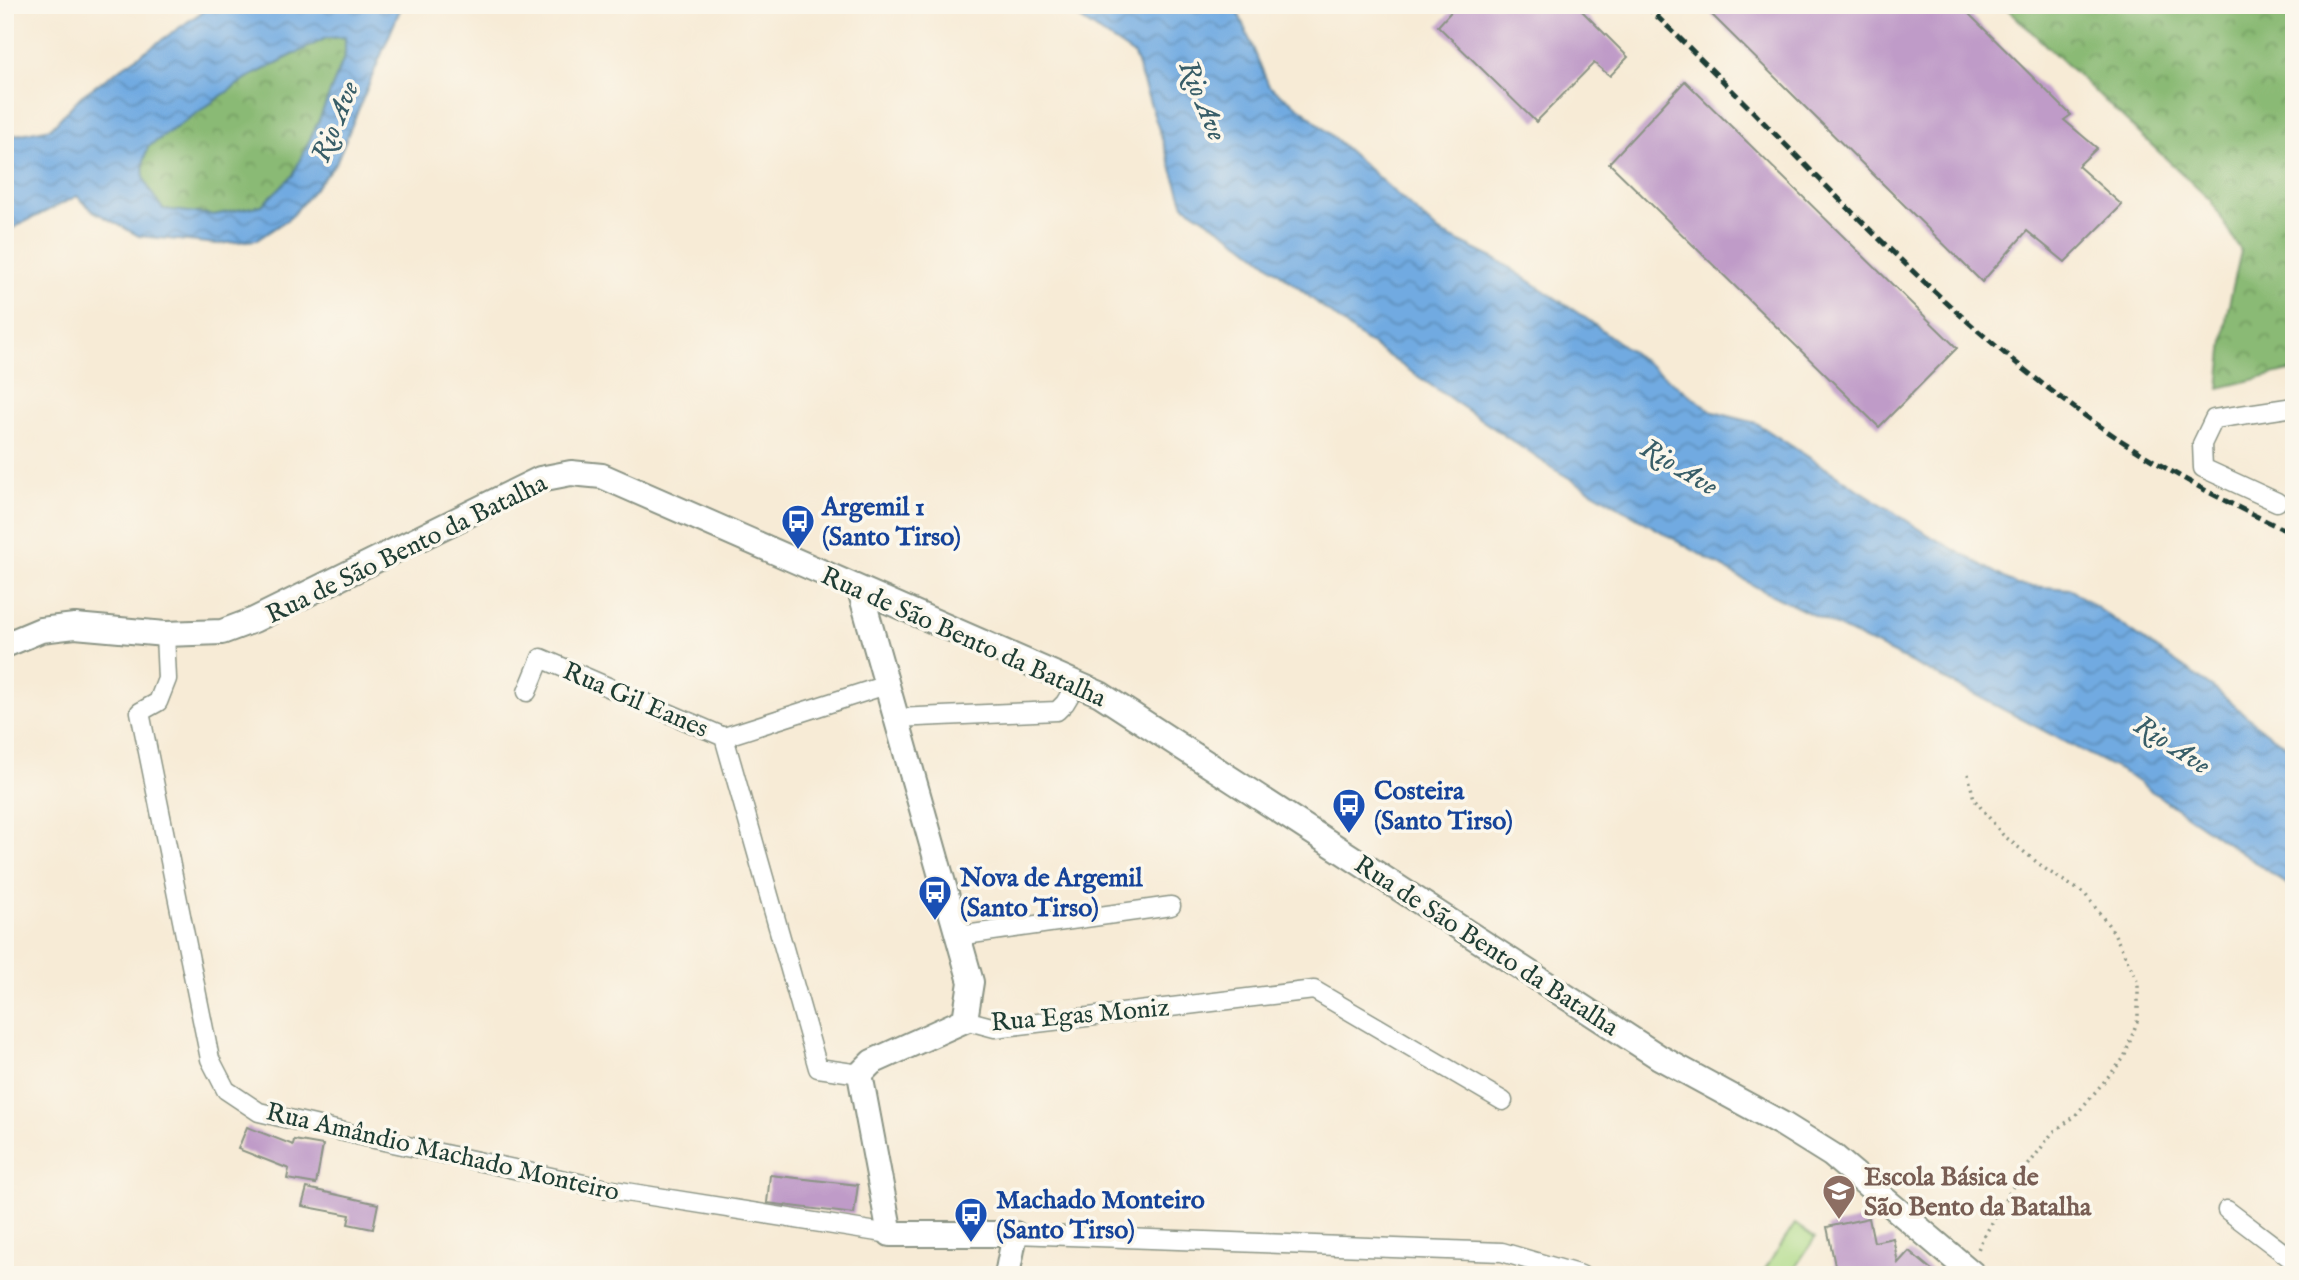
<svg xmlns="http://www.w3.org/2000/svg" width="2299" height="1280" font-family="'IM FELL English',serif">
  <defs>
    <pattern id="forest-crowns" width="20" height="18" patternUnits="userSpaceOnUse" patternTransform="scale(1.75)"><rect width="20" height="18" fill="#8aba74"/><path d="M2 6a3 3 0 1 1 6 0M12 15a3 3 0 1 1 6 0" fill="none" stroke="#709860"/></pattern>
    <pattern id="water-waves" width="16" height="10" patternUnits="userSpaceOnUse" patternTransform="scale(1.75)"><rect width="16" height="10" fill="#71aae1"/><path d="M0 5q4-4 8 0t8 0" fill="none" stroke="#5c8cb7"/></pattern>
  </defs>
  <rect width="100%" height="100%" fill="#fbf7ec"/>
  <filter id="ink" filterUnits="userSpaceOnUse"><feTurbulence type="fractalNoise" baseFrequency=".0143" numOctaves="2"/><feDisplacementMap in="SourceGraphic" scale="14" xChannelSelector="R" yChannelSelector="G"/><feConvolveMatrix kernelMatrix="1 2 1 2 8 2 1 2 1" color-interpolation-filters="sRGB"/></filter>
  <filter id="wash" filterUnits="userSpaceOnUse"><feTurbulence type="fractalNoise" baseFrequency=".00686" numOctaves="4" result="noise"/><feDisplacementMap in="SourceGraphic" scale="28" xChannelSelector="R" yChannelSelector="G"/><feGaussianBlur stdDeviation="1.57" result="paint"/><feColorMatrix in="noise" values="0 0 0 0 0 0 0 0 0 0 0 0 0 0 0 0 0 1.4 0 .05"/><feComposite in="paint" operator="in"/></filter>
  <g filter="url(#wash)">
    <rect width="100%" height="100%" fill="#f7ebd6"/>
    <path fill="#aeda87" stroke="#668c5e" stroke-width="2" d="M1795,1224l20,14 -25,37h-29z"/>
    <path fill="url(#forest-crowns)" stroke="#547c54" stroke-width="2" d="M2003,5h291v365l-75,18 8,-75 14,-62 -30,-50z
      M345,37v18l-26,65 -26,55 -31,30 -48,10 -51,-6c-18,-23 -26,-33 -15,-62l99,-69 79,-40z"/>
    <path fill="url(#water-waves)" stroke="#48748a" stroke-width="2" fill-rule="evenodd" d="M212,5h190l-66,158 -45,54 -34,23 -40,4 -78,-8 -46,-25 -16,-15 -72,36v-95l46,-9 30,-32zM345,37v18l-26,65 -26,55 -31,30 -48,10 -51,-6c-17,-23 -26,-33 -15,-62l99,-69 79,-40z
      M1065,5h170l34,81 35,25 135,121 62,30 86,57 126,93 43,11 176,114 85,48 53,4 146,101 46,39 32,22v138l-169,-116 -188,-98 -177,-86 -208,-121 -193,-132 -116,-92 -59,-39 -50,-150 -58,-39z"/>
    <g id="blocks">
      <path fill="#bf9bc8" d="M1457,5h119l52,52 -18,19 -16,-13 -58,59 -98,-96z
        M1702,5h258l111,110 -7,5 33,28 -19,18 44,39 -57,57 -38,-31 -45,51z
        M1685,81l272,267 -78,79 -270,-264z
        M247,1127l46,18 1,-5 29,5 -7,39 -29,-5 2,-10 -51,-20z
        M770,1175l88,10 -4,29 -87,-11z
        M307,1188l71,16 -5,25 -25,-5 2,-9 -48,-9z
        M1869,1218l5,24 19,-4 5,25 11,-12 29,24h-101l-10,-48z"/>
    </g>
  </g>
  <g filter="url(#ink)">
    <use href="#blocks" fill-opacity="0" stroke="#8b9485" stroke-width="2"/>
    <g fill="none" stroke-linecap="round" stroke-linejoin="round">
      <defs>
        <path id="street" d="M2277,502l-74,-34 -1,-24 12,-25 80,-12
          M165,634l2,45 -9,23 -18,10 70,347 16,31 33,22 111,26 237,51 283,45
          M527,692l14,-34 183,79 162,-52
          M896,718l161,-7 8,-8 12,-20
          M724,737l94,331 42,6
          M958,936l213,-30
          M965,1020l30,8 319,-38 189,111
          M2227,1210l67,51
          M1015,1234l487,18 79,23"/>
        <path id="secondary" d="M860,590l111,392 -6,38 -93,42 -12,12 30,160h125l-8,41
          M5,645l36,-15 34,-4 90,8 57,-2 32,-12 286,-141 31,-6 31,3 498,218 559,363 125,68 48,30 142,120"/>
      </defs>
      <use href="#street" stroke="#8b9485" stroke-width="21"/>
      <use href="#secondary" stroke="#8b9485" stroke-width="28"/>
      <path stroke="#8b9485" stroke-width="3.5" stroke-dasharray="2 5" stroke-linecap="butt" d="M1968,774l6,25 29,36 45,36 37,23 28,37 25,51v37l-14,39 -50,59 -21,15 -38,51 -33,57 -5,12"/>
      <use href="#street" stroke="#fff" stroke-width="18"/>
      <use href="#secondary" stroke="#fff" stroke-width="24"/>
      <path stroke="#1f3d34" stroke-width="5" stroke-dasharray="10 5" stroke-linecap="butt" d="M1645,5c141,133 267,283 424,399 69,52 146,94 225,130"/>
    </g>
  </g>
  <defs>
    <symbol id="bus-pin" viewBox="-11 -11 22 30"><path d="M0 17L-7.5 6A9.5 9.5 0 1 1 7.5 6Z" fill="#1a4fb4" stroke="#fbf7ec"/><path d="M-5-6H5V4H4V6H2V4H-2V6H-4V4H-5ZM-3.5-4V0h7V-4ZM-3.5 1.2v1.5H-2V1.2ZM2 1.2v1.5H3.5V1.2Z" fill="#fff"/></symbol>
    <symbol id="school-pin" viewBox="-11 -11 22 30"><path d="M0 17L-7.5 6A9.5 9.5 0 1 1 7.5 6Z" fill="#8d6e63" stroke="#fbf7ec"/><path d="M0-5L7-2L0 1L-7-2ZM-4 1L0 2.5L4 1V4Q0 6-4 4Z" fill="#fff"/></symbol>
  </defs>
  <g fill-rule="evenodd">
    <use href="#bus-pin" x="779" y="502" width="38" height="52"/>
    <use href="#bus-pin" x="1330" y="786" width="38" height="52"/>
    <use href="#bus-pin" x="916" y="873" width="38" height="52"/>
    <use href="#school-pin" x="1820" y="1172" width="38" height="52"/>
    <use href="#bus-pin" x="952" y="1195" width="38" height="52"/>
  </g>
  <g text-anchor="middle" stroke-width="7" stroke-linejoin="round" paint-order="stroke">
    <g font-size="26" font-weight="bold" fill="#164399" stroke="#fbf7ec" text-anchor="start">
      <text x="822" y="515">Argemil 1<tspan x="822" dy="30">(Santo Tirso)</tspan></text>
      <text x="1374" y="799">Costeira<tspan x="1374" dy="30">(Santo Tirso)</tspan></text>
      <text x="960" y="886">Nova de Argemil<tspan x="960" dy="30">(Santo Tirso)</tspan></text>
      <text x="996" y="1208">Machado Monteiro<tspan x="996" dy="30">(Santo Tirso)</tspan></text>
    </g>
    <g font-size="26" fill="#1f3d34" stroke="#fbf7ec">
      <text transform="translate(406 548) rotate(-26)" y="9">Rua de São Bento da Batalha</text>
      <text transform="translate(964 636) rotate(24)" y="9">Rua de São Bento da Batalha</text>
      <text transform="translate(636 699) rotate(23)" y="9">Rua Gil Eanes</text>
      <text transform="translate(1487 945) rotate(33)" y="9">Rua de São Bento da Batalha</text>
      <text transform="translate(1080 1014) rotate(-5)" y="9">Rua Egas Moniz</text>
      <text transform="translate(443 1151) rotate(13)" y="9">Rua Amândio Machado Monteiro</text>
    </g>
    <g font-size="26" font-weight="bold" fill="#785e54" stroke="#fbf7ec" text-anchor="start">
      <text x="1864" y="1185">Escola Básica de<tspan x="1864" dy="30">São Bento da Batalha</tspan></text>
    </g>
    <g font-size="28" font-style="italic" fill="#385e68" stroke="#fbf7ec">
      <text transform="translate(1204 100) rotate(68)" y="10">Rio Ave</text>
      <text transform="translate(334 121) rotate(-68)" y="10">Rio Ave</text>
      <text transform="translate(1680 466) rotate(31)" y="10">Rio Ave</text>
      <text transform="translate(2173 744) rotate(33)" y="10">Rio Ave</text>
    </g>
  </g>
  <rect width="2299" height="1280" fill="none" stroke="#fbf7ec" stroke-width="28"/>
</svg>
